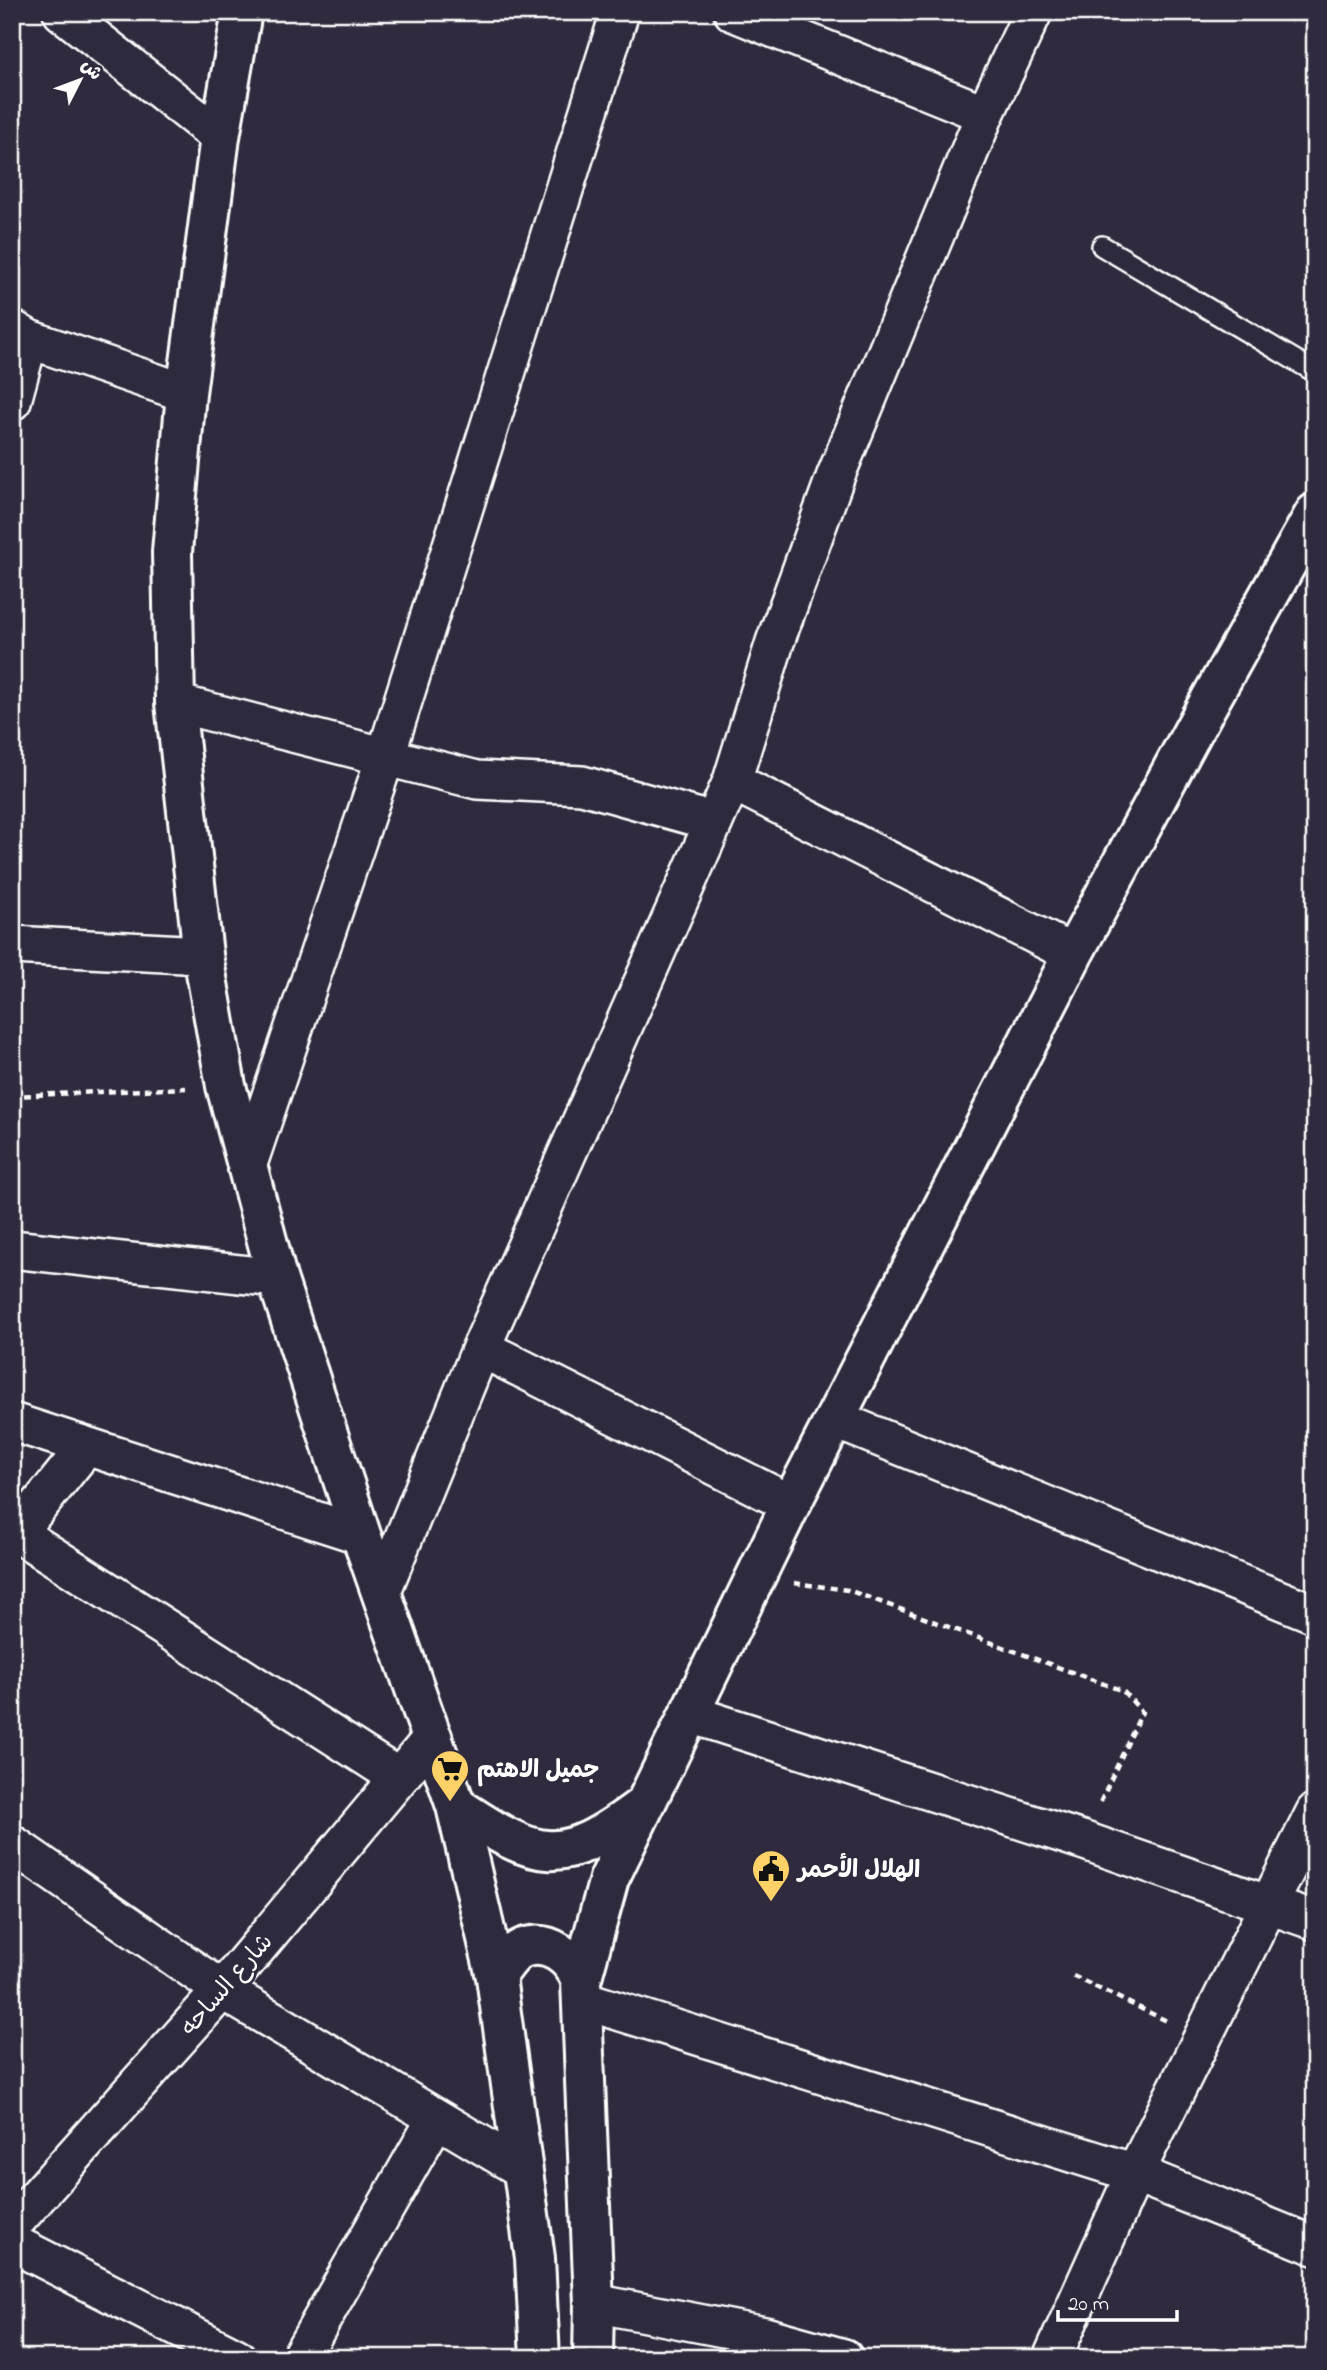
<svg xmlns="http://www.w3.org/2000/svg" width="1327" height="2370" font-family="'Indie Flower','Playpen Sans Arabic',sans-serif">
  <rect width="100%" height="100%" fill="#2f2a3d"/>
  <filter id="ink" filterUnits="userSpaceOnUse"><feTurbulence type="fractalNoise" baseFrequency=".0143" numOctaves="2"/><feDisplacementMap in="SourceGraphic" scale="14" xChannelSelector="R" yChannelSelector="G"/><feConvolveMatrix kernelMatrix="1 2 1 2 8 2 1 2 1" color-interpolation-filters="sRGB"/></filter>
  <g filter="url(#ink)">
    <g fill="none" stroke-linecap="round" stroke-linejoin="round">
      <defs>
        <path id="service" d="M1102,246l213,126"/>
        <path id="minor" d="M62,12l158,125
          M733,12l252,102
          M12,329l17,10 157,54
          M12,401l17,-62
          M175,703l302,77 105,5 132,37
          M732,781l341,173
          M12,945l191,10
          M248,1164l137,-406 235,-746
          M12,1249l265,29
          M481,1348l310,156
          M834,1419l481,195
          M12,1422l349,113
          M17,1533l69,-86
          M12,1538l5,-5 381,244
          M382,1591l99,-243 251,-567 43,-139 61,-167 149,-361 48,-102
          M690,1714l392,126 233,81
          M12,1844l210,146 300,179
          M583,2000l552,173 180,73
          M12,2225l210,-235 211,-253
          M12,2243l225,115
          M594,2303l171,33 79,22
          M300,2358l136,-239
          M1052,2358l83,-185 180,-361"/>
        <path id="tertiary" d="M242,12l-22,125 -34,256 -14,159 3,151 28,252 23,131 51,192 84,257 95,271 40,171 39,281 5,100
          M456,1806c84,56 104,62 187,0
          M496,1977c7,-10 15,-24 27,-29 26,-9 50,10 58,33l13,322 -1,55
          M581,1981l28,-102 182,-375 282,-550 126,-234 116,-207"/>
      </defs>
      <use href="#service" stroke="#fff" stroke-width="24"/>
      <use href="#minor" stroke="#fff" stroke-width="42"/>
      <use href="#tertiary" stroke="#fff" stroke-width="44"/>
      <path stroke="#fff" stroke-width="4.5" stroke-dasharray="7 5" stroke-linecap="butt" d="M12,1096l174,-8
        M794,1583l54,7 275,101 19,21 -43,93
        M1073,1976l94,45"/>
      <use href="#service" stroke="#2f2a3d" stroke-width="19"/>
      <use href="#minor" stroke="#2f2a3d" stroke-width="37"/>
      <use href="#tertiary" stroke="#2f2a3d" stroke-width="38"/>
    </g>
  </g>
  <defs>
    <symbol id="supermarket-pin" viewBox="-11 -11 22 30"><path d="M0 17L-7.5 6A9.5 9.5 0 1 1 7.5 6Z" fill="#ffd166" stroke="#2f2a3d"/><path d="M-6-5.5h2.5l.6 2H6L4.5 2H-2.5L-4.4-4H-6ZM-1.5 3.2a1.3 1.3 0 1 0 .1 0ZM3 3.2a1.3 1.3 0 1 0 .1 0Z" fill="#111"/></symbol>
    <symbol id="civic-pin" viewBox="-11 -11 22 30"><path d="M0 17L-7.5 6A9.5 9.5 0 1 1 7.5 6Z" fill="#ffd166" stroke="#2f2a3d"/><path d="M-.6-6.5H3V-4.5H.6V-3L4-1V1h2V6H-6V1h2V-1L-.6-3ZM-1.2 2.5V6h2.4V2.5Z" fill="#111"/></symbol>
  </defs>
  <g fill-rule="evenodd">
    <use href="#supermarket-pin" x="428" y="1747" width="44" height="60"/>
    <use href="#civic-pin" x="749" y="1847" width="44" height="60"/>
  </g>
  <g text-anchor="middle" stroke-width="5" stroke-linejoin="round" paint-order="stroke">
    <g font-size="24" font-weight="bold" fill="#fff" stroke="#2f2a3d" text-anchor="start">
      <text x="477" y="1777">جميل الاهتم</text>
      <text x="798" y="1877">الهلال الأحمر</text>
    </g>
    <g font-size="24" fill="#fff" stroke="#2f2a3d">
      <text transform="translate(226 1984) rotate(-49)" y="8">شارع الساحه</text>
    </g>
  </g>
  <rect width="1327" height="2370" fill="none" stroke="#2f2a3d" stroke-width="42"/>
  <rect x="21" y="21" width="1285" height="2328" fill="none" stroke="#fff" stroke-width="2.5" filter="url(#ink)"/>
  <g transform="translate(80 80) rotate(48)" stroke="#2f2a3d" stroke-width="5" paint-order="stroke">
  <path d="M0-5L12 26L0 18L-12 26Z" fill="#ffffff"/>
  <text y="-10" font-size="19" font-weight="bold" text-anchor="middle" fill="#ffffff">ش</text>
  </g>
  <path d="M1058 2310v10h119v-10" fill="none" stroke="#ffffff" stroke-width="3.5"/>
  <text x="1068" y="2310" font-size="21" fill="#ffffff" stroke="#2f2a3d" stroke-width="5" paint-order="stroke">20 m</text>
</svg>
